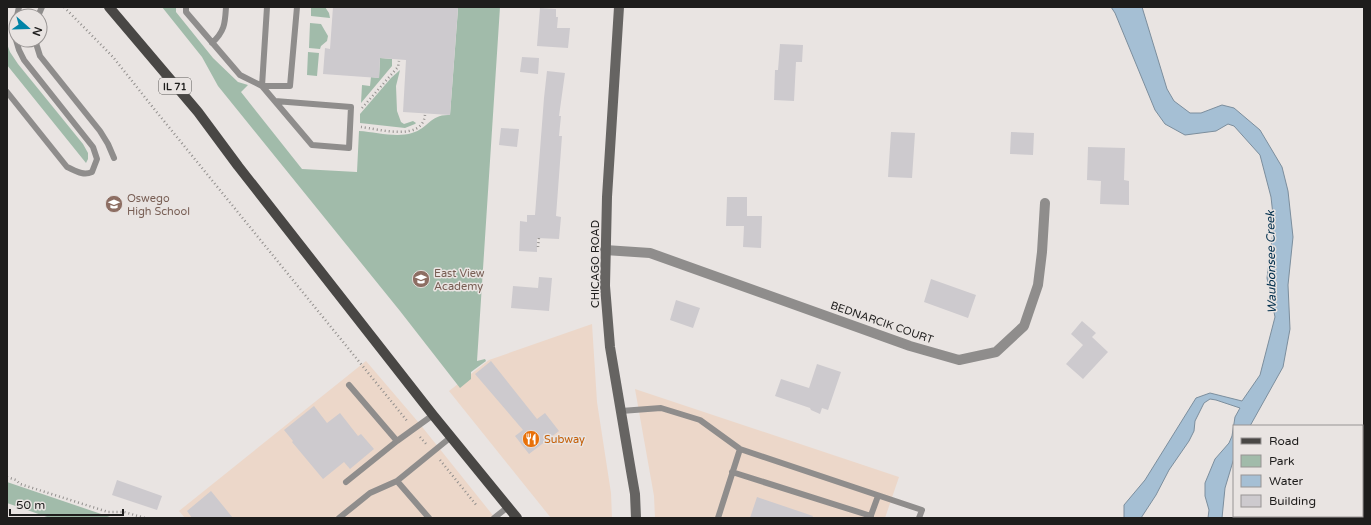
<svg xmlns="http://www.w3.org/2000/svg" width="1371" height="525" font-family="'Varela Round',sans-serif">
  <rect width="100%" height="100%" fill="#e9e4e2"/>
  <path fill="#ecd7c9" d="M592,324l5,78 14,91 1,25h-61l-102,-127 40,-31z
    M366,361l53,62 76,95h-310l-6,-7z
    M635,389l264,88 -14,41h-230l-1,-22z"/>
  <path fill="#a1bbaa" d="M162,7h14v5l37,46 25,24 10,3 -7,7 61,77 55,3 2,-41c17,1 37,7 53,2 17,-5 18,-19 38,-18l8,-106 -12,-2h54l-23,354 8,-2 1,2 -15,11v7l-11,9 -60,-77 -182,-225 -16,-29z
    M311,7h14l4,6 1,5 -19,-2z
    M310,23l11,1 7,12 -1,5 -6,5 -1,3 -11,-1z
    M7,44l3,8 8,12 65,80 5,9v6l-2,4 -79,-98z
    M308,52l11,1 -2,23 -10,-1z
    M380,58l12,1v7l-31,37 1,-18 8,1 1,-9 8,1z
    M400,70l-4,16 1,25 4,11 3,2 9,-3 3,2 -1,1 -10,4 -45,-5v-9l31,-36z
    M7,482l106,36h-63l-43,-15z"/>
  <path fill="#a5bfd4" stroke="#7c8e9d" d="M1111,7h31l25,82 7,12 16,12h11l21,-8 12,3 26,22 22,37 6,24 5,46 -5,48 2,44 -7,38 -33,59h-16v32l-9,30 -3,30h-14l1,-8 -4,-14v-13l10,-24 14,-16 3,-7 3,-19 5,-9 -24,-8 -6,-1 -6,4 -9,18 -1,10 -5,10 -20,29 -13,25 -15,23h-17v-13l21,-25 51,-82 14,-5 32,8 18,-26 15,-58 -8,-39 7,-54 -3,-27 -11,-42 -26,-29 -6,-2 -12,7 -31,4 -20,-11 -10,-14 -40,-97z"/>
  <path fill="#cdcace" d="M333,7h106l19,1 -8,107 -47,-3 3,-52 -26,-2 -1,20 -56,-4 2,-26 5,1z
    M540,8l16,1v8h2l-1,11h13l-2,20 -31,-2z
    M780,44l23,1 -1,17h-6l-2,39 -20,-1 1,-30h3z
    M522,57l17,1 -1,16 -18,-2z
    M547,71l18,2 -6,43h2l-2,20h3l-6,80 5,1 -2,22 -22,-1v14l-18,-1 1,-30 7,1v-7h8l9,-117z
    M501,128l18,1 -2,18 -18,-2z
    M891,132l24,1 -3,45 -24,-1z
    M1011,132l23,1 -1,22 -23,-1z
    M1088,147l37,1 -1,32 5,1v24l-29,-1 1,-23 -14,-1z
    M727,197h20v19h15l-1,32 -18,-1 1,-21h-18z
    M539,277l13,1 -3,33 -38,-3 2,-22 25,2z
    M931,279l45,16 -8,23 -44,-16z
    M676,300l24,8 -7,20 -23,-8z
    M1082,321l14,12 -4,4 16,15 -25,27 -17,-15 17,-19 -12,-11z
    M491,361l46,58 8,-6 14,18 -30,23 -14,-18 8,-6 -48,-56z
    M817,364l24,8 -13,38 -6,-2 -2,6 -9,-4 -1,-2 -35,-12 6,-17 28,9z
    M314,406l13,17 13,-10 18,23 3,-2 13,15 -24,20 -6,-7 -21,17 -31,-37 1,-1 -9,-11z
    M117,480l45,16 -5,14 -45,-15z
    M211,491l22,27h-41l-5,-7z
    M757,497l56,19 -1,2h-62z"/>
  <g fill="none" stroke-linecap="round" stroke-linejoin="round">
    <path stroke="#928f8d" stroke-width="2.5" stroke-dasharray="1 3" stroke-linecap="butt" d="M64,7l49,50 42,53 253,312
      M362,108l36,-41 1,-6
      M361,127c18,2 61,15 64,-12
      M538,247l1,-10
      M420,437l7,8
      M440,460l37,46
      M7,477l9,3 4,4 88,28h16l21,6"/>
    <path stroke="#8f8d8c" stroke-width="6" d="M186,7v5l54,63 22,11h28l7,-79
      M267,7l-5,79 50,59 37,3 2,-41 -76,-6
      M17,16l2,-9
      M38,16l4,-9
      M16,21v17
      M35,40l5,16 60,75 8,13 6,14
      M212,43c13,-12 13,-20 14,-36
      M7,92l60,75c9,4 16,9 25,5l5,-13 -4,-12 -69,-87 -5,-10 -3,-10
      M349,385l48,56
      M621,411l40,-3 39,12 40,29 182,61 -3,8
      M732,472l139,44
      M397,481l32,37
      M346,482l51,-41 36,-26
      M339,518l31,-25 27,-12 54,-44
      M494,518l14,-11
      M718,518l22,-69
      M870,518l8,-22"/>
    <path stroke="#8f8d8c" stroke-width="10" d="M605,250l45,3 260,93 49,14 37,-8 28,-26 14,-41 4,-33 3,-49"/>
    <path stroke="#666462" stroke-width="10" d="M619,7l-12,190 -2,89 5,61 21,124 4,23 1,24"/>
    <path stroke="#494745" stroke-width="10" d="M109,7l89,105 40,54 195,249 84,103"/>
  </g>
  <defs>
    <symbol id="school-disc" viewBox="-11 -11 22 22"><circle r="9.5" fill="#8d6e63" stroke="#e9e4e2"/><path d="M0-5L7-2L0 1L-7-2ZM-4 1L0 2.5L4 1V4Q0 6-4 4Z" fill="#fff"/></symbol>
    <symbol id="restaurant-disc" viewBox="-11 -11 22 22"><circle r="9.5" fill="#e8710a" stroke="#e9e4e2"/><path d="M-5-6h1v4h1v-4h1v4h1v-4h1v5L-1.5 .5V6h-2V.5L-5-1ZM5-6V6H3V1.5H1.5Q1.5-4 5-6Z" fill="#fff"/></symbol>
  </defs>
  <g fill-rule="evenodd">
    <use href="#school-disc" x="104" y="194" width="20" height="20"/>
    <use href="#school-disc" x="411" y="269" width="20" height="20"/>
    <use href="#restaurant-disc" x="521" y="429" width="20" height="20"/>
  </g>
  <g text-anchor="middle" stroke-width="3" stroke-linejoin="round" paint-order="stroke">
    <rect fill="#e9e4e2" stroke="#5b5957" stroke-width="1" x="159" y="78" width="32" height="16" rx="3"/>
    <g font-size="10" font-weight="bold" fill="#1e1d1c">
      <text x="175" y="90">IL 71</text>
    </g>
    <g font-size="11" fill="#785e54" stroke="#e9e4e2" text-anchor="start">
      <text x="127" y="202">Oswego<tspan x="127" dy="13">High School</tspan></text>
      <text x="434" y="277">East View<tspan x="434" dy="13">Academy</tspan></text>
    </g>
    <g font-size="11" fill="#1e1d1c" stroke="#e9e4e2">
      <text transform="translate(595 264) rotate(-90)" y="4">CHICAGO ROAD</text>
      <text transform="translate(882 322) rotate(19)" y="4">BEDNARCIK COURT</text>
    </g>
    <g font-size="11" fill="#c56008" stroke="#e9e4e2" text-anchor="start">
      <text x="544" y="443">Subway</text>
    </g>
    <g font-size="12" font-style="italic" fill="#002f4d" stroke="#e9e4e2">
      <text transform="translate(1271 262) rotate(-91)" y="4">Waubonsee Creek</text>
    </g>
  </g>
  <rect width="1371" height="525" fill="none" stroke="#1e1d1c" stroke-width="16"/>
  <rect x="1233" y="425" width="130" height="92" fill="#e9e4e2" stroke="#989493"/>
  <rect x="1241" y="438" width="20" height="6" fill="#494745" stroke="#989493"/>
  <text x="1269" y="445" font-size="12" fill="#1e1d1c">Road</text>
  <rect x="1241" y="455" width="20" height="12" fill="#a1bbaa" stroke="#989493"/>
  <text x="1269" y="465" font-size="12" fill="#1e1d1c">Park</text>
  <rect x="1241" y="475" width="20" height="12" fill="#a5bfd4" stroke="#989493"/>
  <text x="1269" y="485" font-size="12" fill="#1e1d1c">Water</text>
  <rect x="1241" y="495" width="20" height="12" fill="#cdcace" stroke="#989493"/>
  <text x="1269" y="505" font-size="12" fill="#1e1d1c">Building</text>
  <g transform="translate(28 28) rotate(110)"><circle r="19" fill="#e9e4e2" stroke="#989493"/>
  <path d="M0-3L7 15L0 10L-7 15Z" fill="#0184a7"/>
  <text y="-6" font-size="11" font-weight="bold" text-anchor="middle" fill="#1e1d1c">N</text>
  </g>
  <path d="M10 509v6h113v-6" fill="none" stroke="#1e1d1c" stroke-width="2"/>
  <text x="16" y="509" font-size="12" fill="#1e1d1c" stroke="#e9e4e2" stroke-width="3" paint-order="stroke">50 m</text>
</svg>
